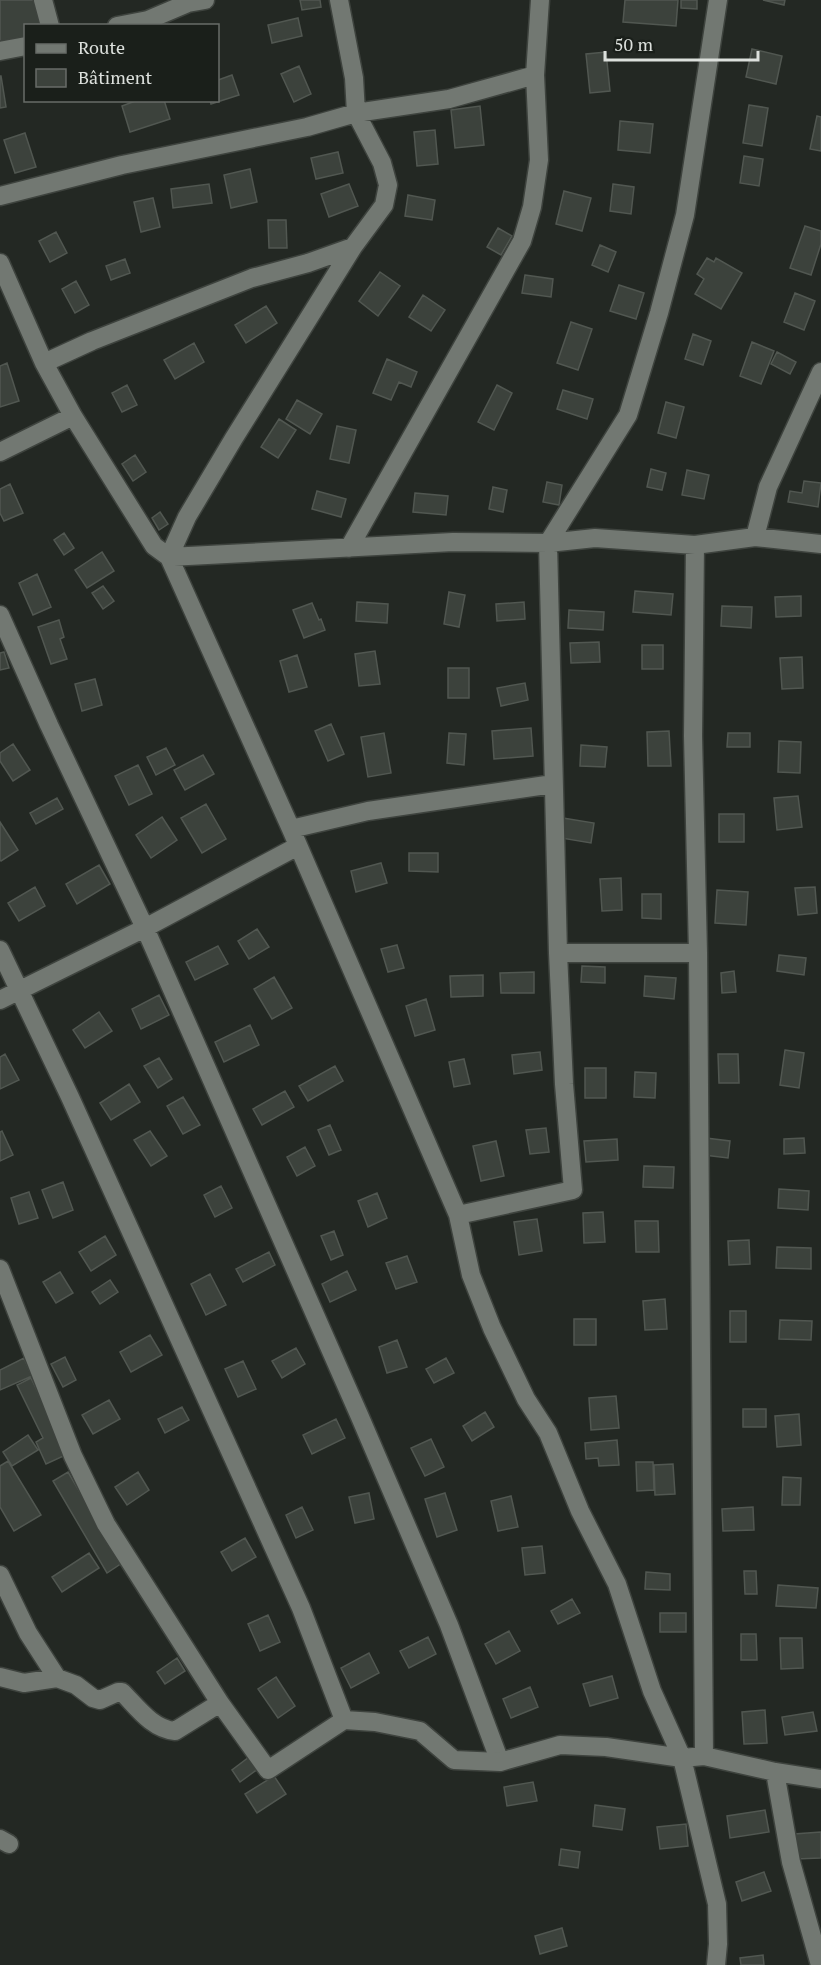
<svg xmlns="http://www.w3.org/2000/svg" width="821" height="1965" font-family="'PT Serif',serif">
  <rect width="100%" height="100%" fill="#232823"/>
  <path fill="#3c423c" stroke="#515751" stroke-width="1.5" d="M0,0h38l8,26h-20v10l-26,9z
    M300,0h20l1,7 -19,3z
    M625,0h53l-2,26 -53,-4z
    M681,0h16v9l-16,-1z
    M763,0h22l-1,5z
    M298,18l4,18 -30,7 -4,-18z
    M752,49l30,7 -6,28 -30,-7z
    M606,52l4,39 -20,2 -4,-39z
    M299,66l12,28 -17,8 -13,-28z
    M232,75l7,20 -28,9 -1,-4h8v-20z
    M0,76h1l5,31 -6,1z
    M138,100h26l6,19 -40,13 -8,-26z
    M749,105l19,3 -6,38 -19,-3z
    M480,106l4,39 -29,3 -4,-38z
    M817,116l4,1v34l-11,-2z
    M620,121l33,3 -3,29 -32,-3z
    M435,130l3,34 -21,2 -3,-34z
    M25,133l11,34 -21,6 -11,-33z
    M338,152l5,21 -27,6 -5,-21z
    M744,156l19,3 -4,27 -19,-3z
    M250,169l7,33 -26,6 -7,-33z
    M209,184l3,19 -39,5 -2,-19z
    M349,184l9,22 -29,11 -8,-23z
    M613,184l21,3 -3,27 -21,-3z
    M564,191l27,7 -9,33 -26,-7z
    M408,195l27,5 -3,20 -27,-4z
    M153,198l7,29 -19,5 -7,-30z
    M268,220h18l1,28h-18z
    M805,226l16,5v13l-10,31 -21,-7z
    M498,228l14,8 -11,19 -14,-8z
    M56,232l11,21 -17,9 -11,-21z
    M600,245l16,7 -8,20 -16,-7z
    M707,258l7,4 2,-4 26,15 -21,36 -26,-15 9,-15 -7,-5z
    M125,259l5,14 -19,7 -5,-14z
    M380,272l20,14 -22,30 -19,-15z
    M525,275l28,4 -2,18 -29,-4z
    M76,281l13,24 -14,8 -13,-24z
    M619,285l25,8 -8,26 -26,-8z
    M795,293l20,8 -11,29 -20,-8z
    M423,295l22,15 -14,21 -22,-14z
    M266,306l11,17 -31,20 -11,-18z
    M571,322l21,7 -14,41 -21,-7z
    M693,334l18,7 -8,24 -18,-6z
    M752,342l22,9 -13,33 -21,-8z
    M194,343l10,19 -29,17 -11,-19z
    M777,352l19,10 -6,12 -19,-10z
    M387,359l30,13 -6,15 -12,-5 -8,18 -18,-7z
    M7,363l12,38 -19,6v-41z
    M127,385l10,20 -15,7 -10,-19z
    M497,385l15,8 -18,37 -16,-8z
    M563,390l30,9 -6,20 -30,-10z
    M297,400l25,14 -12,20 -24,-15z
    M666,402l18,5 -8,31 -18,-5z
    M279,419l17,11 -18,28 -17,-11z
    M337,426l19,4 -7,33 -19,-4z
    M135,455l11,17 -13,9 -11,-17z
    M651,469l15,4 -4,17 -15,-3z
    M687,470l22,5 -5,24 -22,-4z
    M804,481l17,2 -3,24 -30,-5 2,-11 12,2z
    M547,482l15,3 -3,20 -16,-3z
    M10,484l13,29 -19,8 -4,-8v-24z
    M493,487l14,3 -4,22 -14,-3z
    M317,491l29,8 -5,18 -29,-8z
    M415,493l33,3 -2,19 -33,-3z
    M160,512l8,12 -9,6 -7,-12z
    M64,533l10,15 -10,7 -10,-15z
    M102,552l12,19 -27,17 -12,-18z
    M37,574l14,33 -18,8 -14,-32z
    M103,586l11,15 -11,8 -11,-16z
    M635,591l38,3 -2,21 -38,-3z
    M449,592l16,3 -6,32 -15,-3z
    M801,596v20l-25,1 -1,-20z
    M357,602l31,2 -1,19 -31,-2z
    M524,602l1,17 -28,2 -1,-17z
    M312,603l7,17 2,-1 4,11 -21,8 -11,-28z
    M722,606l30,1 -1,21 -30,-2z
    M569,610l35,2 -1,18 -35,-2z
    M59,620l5,17 -4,2 7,20 -16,5 -13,-37z
    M599,642l1,20 -29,1 -1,-20z
    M642,645h21v24h-21z
    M375,651l5,33 -21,2 -4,-32z
    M4,652l5,16 -9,2v-17z
    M297,655l10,32 -18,5 -9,-31z
    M802,657l1,31 -21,1 -2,-31z
    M448,668h21v30h-21z
    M95,679l7,26 -20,6 -7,-27z
    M525,683l3,17 -27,6 -4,-18z
    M331,724l13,30 -16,7 -13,-30z
    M531,728l2,28 -39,3 -2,-28z
    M669,731l2,35h-23l-1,-34z
    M384,733l7,40 -23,4 -7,-40z
    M449,733l17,1 -2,31 -17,-2z
    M728,733h22v14h-23z
    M779,741l22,1 -1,31 -22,-1z
    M13,744l17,26 -17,11 -13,-20v-8z
    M581,745l26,2 -2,20 -25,-1z
    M166,748l9,17 -19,10 -9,-18z
    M203,755l11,19 -29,16 -11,-20z
    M138,765l14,29 -23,11 -14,-29z
    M798,796l4,31 -25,3 -3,-32z
    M57,798l6,11 -27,15 -6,-11z
    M206,804l20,35 -24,14 -21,-35z
    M719,814h25v28h-25z
    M162,817l15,23 -26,18 -15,-23z
    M563,818l31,5 -3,20 -30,-5z
    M0,822l18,28 -17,11 -1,-1z
    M409,853h29v19l-29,-1z
    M381,863l6,20 -31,9 -5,-21z
    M99,865l11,19 -33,20 -11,-20z
    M621,878l1,32 -20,1 -2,-32z
    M35,887l10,19 -26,15 -11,-18z
    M815,887l2,26 -19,2 -3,-27z
    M717,890l31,2 -2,33 -31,-2z
    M642,894h19v25l-19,-1z
    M257,929l12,18 -20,12 -11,-18z
    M397,945l7,23 -16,4 -7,-23z
    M218,946l10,18 -33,16 -9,-18z
    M779,955l27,3 -2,17 -27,-4z
    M582,966l23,1v16l-24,-1z
    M734,971l2,21 -14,1 -1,-20z
    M534,972v21h-33l-1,-20z
    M483,975v21l-32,1 -1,-21z
    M645,976l31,2 -2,21 -30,-3z
    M274,977l18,31 -20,11 -18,-30z
    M159,995l10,20 -28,14 -9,-20z
    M426,999l9,31 -20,6 -9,-30z
    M99,1012l13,19 -27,17 -12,-18z
    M250,1025l9,20 -35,17 -9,-20z
    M785,1050l19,3 -5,35 -19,-3z
    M540,1052l2,18 -28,4 -2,-19z
    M5,1054l14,26 -19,9v-32z
    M718,1054h20l1,29h-20z
    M159,1058l13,21 -14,9 -14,-22z
    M464,1059l6,25 -16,3 -5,-25z
    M335,1066l8,15 -35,20 -9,-15z
    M585,1068h21v30h-21z
    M635,1072l21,1 -1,25 -21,-1z
    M129,1084l11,18 -29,18 -11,-17z
    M285,1091l9,16 -32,18 -9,-16z
    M183,1097l17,28 -17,9 -16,-28z
    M330,1125l11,25 -12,5 -11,-25z
    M546,1128l3,24 -19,2 -4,-24z
    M2,1131l11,24 -13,6v-29z
    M150,1131l17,25 -16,10 -17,-26z
    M706,1138l24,3 -2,17 -24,-3z
    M804,1138l1,15 -21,1v-15z
    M617,1139l1,21 -32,2 -2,-21z
    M496,1141l8,35 -23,5 -8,-35z
    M305,1147l10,19 -18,10 -10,-19z
    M644,1166l30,1 -1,21 -30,-1z
    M63,1182l10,28 -20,8 -11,-28z
    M221,1186l11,22 -17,9 -11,-22z
    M779,1189l30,2 -1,19 -30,-2z
    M29,1192l9,26 -19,6 -8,-26z
    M377,1193l10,25 -19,9 -10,-26z
    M603,1212l2,30 -21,1 -1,-30z
    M537,1219l5,32 -23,4 -5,-33z
    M635,1221h23l1,31h-23z
    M334,1231l9,24 -12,5 -10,-24z
    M105,1236l11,19 -25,16 -12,-19z
    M749,1240l1,24 -21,1 -1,-24z
    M777,1247l34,1v21l-35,-1z
    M269,1252l6,13 -32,17 -7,-13z
    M407,1256l10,26 -21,7 -10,-26z
    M347,1271l9,19 -26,12 -8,-18z
    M60,1272l13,21 -17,10 -13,-21z
    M210,1274l16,31 -20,10 -15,-31z
    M110,1280l8,12 -18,12 -8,-12z
    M665,1299l2,30 -22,1 -2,-29z
    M730,1311h16v31h-16z
    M574,1319h22v26h-22z
    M780,1320l32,1 -1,19 -32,-1z
    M150,1335l12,20 -31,17 -11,-20z
    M397,1340l10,27 -20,6 -8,-26z
    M296,1348l9,16 -23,14 -10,-17z
    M65,1357l11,23 -13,7 -12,-23z
    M24,1358l8,18 -32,14v-20z
    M446,1358l8,15 -20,10 -8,-14z
    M243,1361l13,28 -18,8 -13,-28z
    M31,1378l37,76 -22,10 -10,-22 7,-4 -26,-53z
    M616,1396l3,32 -28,2 -2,-32z
    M109,1400l11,19 -27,15 -11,-19z
    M182,1407l7,13 -24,13 -7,-14z
    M743,1409h23v18h-23z
    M485,1412l9,15 -22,14 -9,-15z
    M799,1414l2,31 -24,2 -2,-31z
    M336,1419l9,19 -33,16 -9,-19z
    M28,1435l10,15 -26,16 -9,-14z
    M431,1439l13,28 -19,9 -14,-28z
    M617,1440l2,25 -20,1 -1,-8 -12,1 -1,-16z
    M8,1461l33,54 -27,16 -14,-24v-41z
    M636,1462h17l1,28 -17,1z
    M673,1464l2,30 -20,1 -1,-30z
    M68,1472l54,91 -15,10 -54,-92z
    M138,1472l11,18 -22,15 -12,-18z
    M783,1477l18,1 -1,27h-18z
    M369,1493l5,26 -19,4 -6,-26z
    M445,1493l12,37 -20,7 -12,-38z
    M511,1496l7,31 -20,4 -7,-30z
    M302,1507l11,23 -17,8 -10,-23z
    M753,1507l1,23 -31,1 -1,-22z
    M245,1538l11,19 -24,14 -11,-19z
    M542,1546l3,27 -20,2 -3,-27z
    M89,1553l10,15 -37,24 -10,-15z
    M744,1571h12l1,23h-12z
    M646,1572l24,2v16l-25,-1z
    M778,1585l40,3 -2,20 -40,-2z
    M572,1599l8,14 -22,11 -7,-13z
    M660,1613h26v19h-26z
    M268,1615l12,27 -20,9 -12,-27z
    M509,1631l11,20 -24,13 -11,-20z
    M741,1634h15l1,26h-16z
    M428,1637l8,17 -27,14 -9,-17z
    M780,1638h22l1,30 -22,1z
    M369,1653l10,20 -28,15 -10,-20z
    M177,1658l8,13 -20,13 -8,-12z
    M612,1676l6,22 -28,8 -7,-22z
    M276,1677l19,29 -17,12 -20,-29z
    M530,1687l8,20 -27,11 -8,-19z
    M765,1710l2,33 -23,1 -2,-32z
    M813,1712l4,19 -32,4 -3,-18z
    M253,1754l9,12 -22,16 -8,-12z
    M274,1776l12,18 -29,19 -12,-19z
    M533,1782l4,19 -30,5 -3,-19z
    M595,1805l30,4 -3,21 -29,-4z
    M765,1810l4,22 -39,6 -3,-22z
    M686,1824l2,22 -28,3 -3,-22z
    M821,1832v26l-25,1 -2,-25z
    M561,1849l19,3 -2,16 -19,-3z
    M764,1872l7,19 -29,10 -6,-19z
    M562,1928l5,18 -27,8 -5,-18z
    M763,1955l1,10h-23l-1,-7z"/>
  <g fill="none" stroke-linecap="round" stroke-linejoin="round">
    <defs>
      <path id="minor" d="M43,0l7,26
        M339,0l15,78 2,35 26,50 6,22 -4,20 -31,42 -119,191 -47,79 -18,40 284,-15 95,1 47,-5 100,7 60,-8 66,7
        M117,26l31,-6 40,-17 17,-3
        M0,51l26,-5
        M0,196l122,-31 185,-38 49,-14 93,-14 86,-24
        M0,263l44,100 29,53 81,130 15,11 122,272 167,386 13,60 21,53 34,71 22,34 32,78 37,73 35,107 30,67 35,146 1,40 -2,21
        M44,363l48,-22 160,-63 56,-15 45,-16
        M0,452l73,-36
        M755,537l13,-50 53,-115
        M695,545l-2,191 5,217 6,803
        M349,548l173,-307 10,-34 7,-47 -4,-85 5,-75
        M0,615l49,110 96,203 215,489 89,208 51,137
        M291,829l77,-18 185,-27
        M0,950l70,147 231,511 43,112
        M558,953h140
        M0,1000l145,-72 153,-82
        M458,1215l115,-25 -9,-106 -6,-131 -10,-410 80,-128 31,-102 26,-98 33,-215
        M0,1269l73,187 33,68 114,179 48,67 76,-50 31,2 45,9 34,29 46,2 60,-17 46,2 76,11 22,-2 71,16 46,7
        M0,1575l28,58 29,45
        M0,1677l24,6 33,-5 19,7 17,13 7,2 18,-8h4c15,15 30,37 53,39l45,-28
        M775,1772l16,90 29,103
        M0,1839l9,5"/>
    </defs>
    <use href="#minor" stroke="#3e433e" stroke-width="21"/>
    <use href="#minor" stroke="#727872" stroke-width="18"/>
  </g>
  <rect x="24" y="24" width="195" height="78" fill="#1a1f1a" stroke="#686c68" stroke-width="1.5"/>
  <rect x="36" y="44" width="30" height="9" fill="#727872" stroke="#686c68" stroke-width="1.5"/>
  <text x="78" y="54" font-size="18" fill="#dce0dc">Route</text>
  <rect x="36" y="69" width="30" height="18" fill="#3c423c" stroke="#686c68" stroke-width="1.5"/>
  <text x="78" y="84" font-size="18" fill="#dce0dc">Bâtiment</text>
  <path d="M605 51v9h153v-9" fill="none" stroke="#dce0dc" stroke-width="3"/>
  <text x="614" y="51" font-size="18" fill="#dce0dc" stroke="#1a1f1a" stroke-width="4.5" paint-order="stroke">50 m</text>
</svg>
